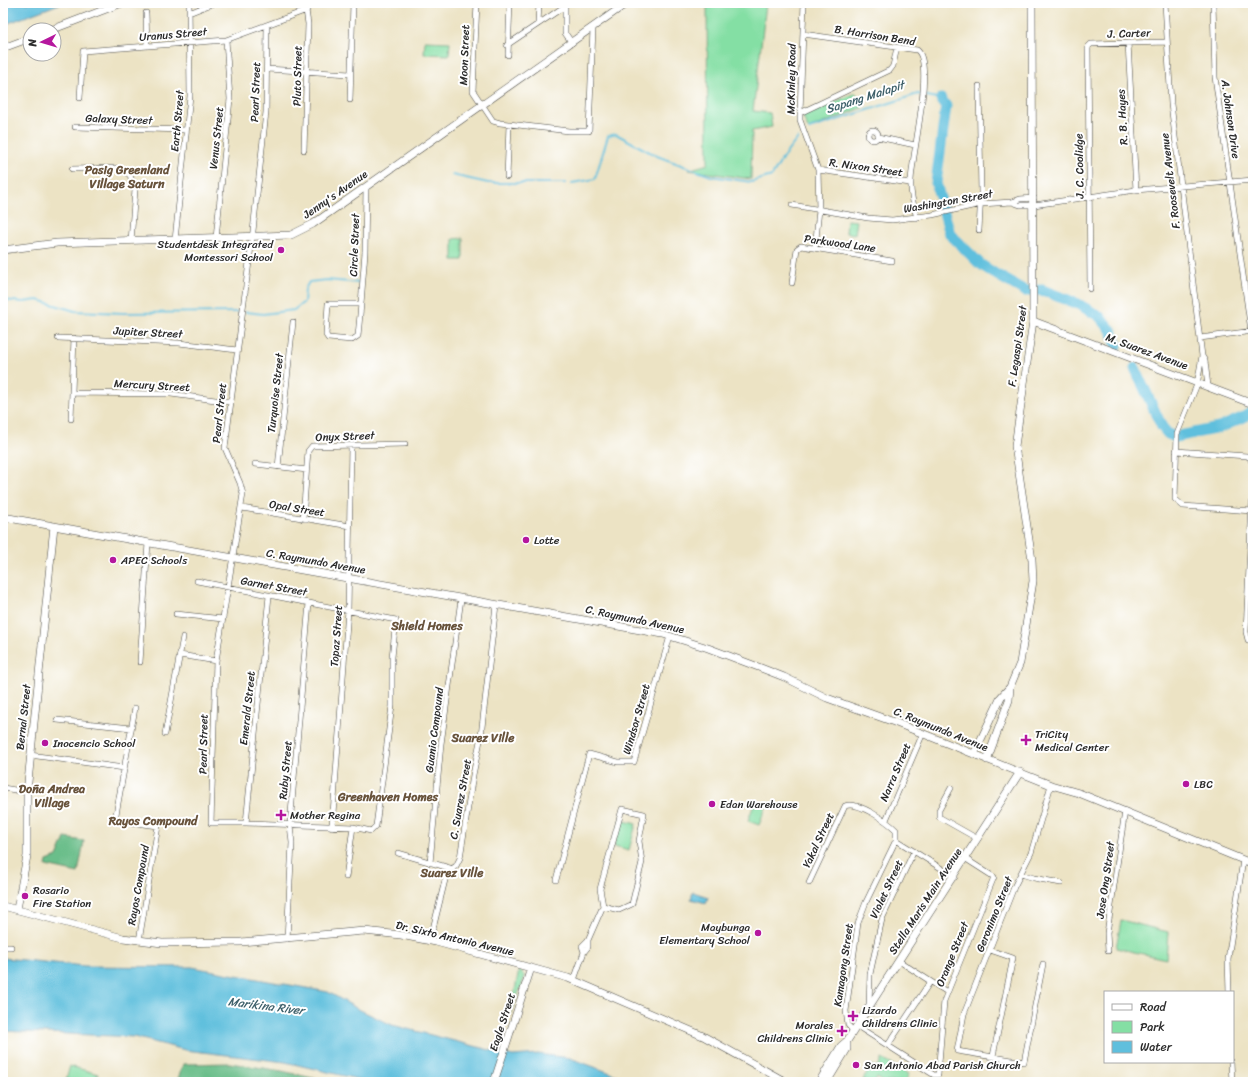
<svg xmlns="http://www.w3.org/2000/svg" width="1256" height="1085" font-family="Sriracha,sans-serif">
  <rect width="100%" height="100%" fill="#fff"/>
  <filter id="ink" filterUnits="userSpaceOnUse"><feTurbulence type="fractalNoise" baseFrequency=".025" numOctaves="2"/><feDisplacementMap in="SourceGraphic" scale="8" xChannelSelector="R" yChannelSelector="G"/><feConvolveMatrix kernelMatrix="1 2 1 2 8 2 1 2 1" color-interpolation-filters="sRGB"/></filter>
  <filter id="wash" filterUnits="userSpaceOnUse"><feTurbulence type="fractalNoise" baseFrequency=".012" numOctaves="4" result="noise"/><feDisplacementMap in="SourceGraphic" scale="16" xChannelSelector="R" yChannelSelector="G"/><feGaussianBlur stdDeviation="0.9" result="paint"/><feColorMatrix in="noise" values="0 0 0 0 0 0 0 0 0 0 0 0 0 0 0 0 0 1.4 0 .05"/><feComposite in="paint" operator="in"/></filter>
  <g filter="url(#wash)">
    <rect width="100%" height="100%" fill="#ece3c4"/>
    <path fill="#84dfa4" stroke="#588568" d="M707,3l59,1 -13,107 17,2 2,14 -20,4 -1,48 -63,-9 20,-6z
      M425,41l25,1 -1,13 -25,-1z
      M856,93l6,15 -54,21 -6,-14z
      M847,220l10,1 -2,13 -9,-1z
      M463,238v22h-10v-21z
      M755,801l12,4 -8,20 -11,-4z
      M621,820l15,4 -7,26 -15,-4z
      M1121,920l47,12 -2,27 -50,-11z
      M519,970l6,7 -15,37z
      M882,1059l27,15 -4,8h-21l-7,-4 -2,4h-8l-4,-2 8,-15 7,3z
      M70,1066l28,8 -2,8h-20l-10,-3z"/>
    <path fill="#6bbe8a" stroke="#4b745a" d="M65,838l19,3 -6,32 -32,-7 1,-5 10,-4z
      M230,1063l52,8 48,11h-153l6,-18z"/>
    <path fill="#5fbfdd" stroke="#457584" d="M3,3h59l-59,22z
      M693,892l15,5 -2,6 -15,-4z
      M3,958l82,8 107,1 136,25 30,17 34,16 121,31 25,-2 32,4 65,24h-265l-85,-20 -100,-12 -51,-13 -131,-6z"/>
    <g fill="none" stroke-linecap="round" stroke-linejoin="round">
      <path stroke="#5fbfdd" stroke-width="2" d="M809,129l109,-35 23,5
        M452,175l36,8h78
        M572,183l23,-4 13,-43 8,-2 41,22 54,20 40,6 21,-6 12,-20 14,-18
        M3,300l20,2 15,-2 37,11 48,2 114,-1
        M246,312l17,2 31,-4 10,-8 1,-13 4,-7 18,-2 33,3"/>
      <path stroke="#5fbfdd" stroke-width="11" d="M941,99l5,7 -10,77 14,51 30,30 17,11 28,16 17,-1 36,14 21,12 13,15 5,15
        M1135,368l27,59 6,7 7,3 44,-9 25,-11 9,-6"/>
    </g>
  </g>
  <g filter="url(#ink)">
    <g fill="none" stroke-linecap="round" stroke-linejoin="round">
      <defs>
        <path id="street" d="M477,3l-4,88 20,30 7,2 69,8h20l4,-103
          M804,3l-4,110v7l18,50 1,40 -4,38
          M1165,3l6,101 31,252 -4,23 -2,2
          M1213,3l2,74 36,254
          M565,4v29l7,10
          M146,13l1,33
          M189,13l25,-10
          M538,24l1,-21
          M267,25l-1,87 -13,119 -28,217 15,35 3,11 -27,167 -5,162h35l107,4 -7,50
          M803,34l114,16c18,13 -6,108 -6,132 -1,12 3,25 6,36
          M1128,43l8,147
          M507,45l58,-39
          M508,55l2,-52
          M267,69l83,5
          M979,86l2,106 -2,38
          M80,98l3,-47 143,-11 81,-30
          M350,100l3,-97
          M800,113l90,-43 3,-4 4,-19
          M75,127l111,3
          M868 135a5 5 0 1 1 10 0a5 5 0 1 1-10 0Z
          M878,137l37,8
          M304,150l4,-126 -3,-21
          M72,169l46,-1 12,7 5,15 -4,51
          M818,170l92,13
          M507,177l2,-52
          M1012,202l8,3h14l102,-15 117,-10
          M792,205l76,13 24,2 40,-5 49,-11 31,-2 8,-3 14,-1
          M216,238l14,-139 -4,-59
          M175,240l15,-144 -1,-93
          M792,283l5,-34 4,-3 91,15
          M1090,289l-2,-242 3,-3 76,-2
          M361,304l-3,32 -6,4 -24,-2 -2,-3 2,-31h33l4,-52 1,-65
          M58,338l121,5 58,7
          M1200,338l53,-7
          M1202,356l3,5 3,25
          M1198,382l-21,52 -2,65 8,7 69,5
          M72,393l99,1 59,8
          M71,419l3,-81
          M1176,451l71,5 3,2 3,6
          M255,464l52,6
          M278,467l15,-145
          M1253,481l-7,151 2,8 5,1
          M242,508l108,18
          M303,519l5,-68 4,-5 93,-2
          M197,581l199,39 -4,37v49l-16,120 -5,5 -18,-4
          M176,614l47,5
          M180,655l36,6
          M140,662l8,-119
          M135,708l-20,112 43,6 -19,115
          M57,720l74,8
          M165,734l18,-97
          M30,755l94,13
          M3,788l24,4
          M951,788l-12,22v7l39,22
          M886,820l37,-87
          M246,823l23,-227
          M332,827l16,-217 3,-164
          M896,840l59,37
          M398,853l55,16
          M430,863l11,-119 20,-145
          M1021,874l13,4 27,5
          M556,880l33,-126 29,8h16l36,-126
          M809,883l36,-77c12,-6 43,16 51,24v10l-30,62 -8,21 -12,88 2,14 5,6
          M287,939l5,-96 -2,-18 19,-222
          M430,941l17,-69 9,-6 4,-8 13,-83 8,-39 15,-131
          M3,947h8
          M990,950l23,8 -20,98
          M1108,951l-1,-18 18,-122
          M584,952l-2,-6 6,-6
          M899,961l48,31
          M1043,964l-19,98 -67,-11 7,-37 50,-127 17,-34 20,-68
          M574,980l10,-28 4,-5v-7l15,-34 -3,-17 22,-80 22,5 -5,27 3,21 -10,42 -13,6 -16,-4
          M1229,992l-1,-33 15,-99
          M869,1006l1,-32 12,-55 32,-68
          M857,1026l77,49h4l6,-74 50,-124 -28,-18
          M888,1045l42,-63
          M1231,1062l1,20"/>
        <path id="secondary" d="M51,30l71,-27
          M3,48l27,-10
          M3,250l54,-7 234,-8 22,-11 314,-221
          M1033,321l220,83
          M3,517l660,117 45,14 53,20 23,9 43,21 67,24 157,63 28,8 174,71
          M974,754l27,-57 9,-10
          M987,760l22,-60 1,-13 10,-24 13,-82 -1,-21 -17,-114 18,-125 -1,-318
          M3,906l120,32 39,5 79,-1 123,-11 37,4 35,7 132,36 135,58 83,46
          M17,909l10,-53v-64l27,-266
          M494,1082l37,-114
          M819,1082l22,-36 6,-5 173,-269
          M827,1082l20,-33v-8"/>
      </defs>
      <use href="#street" stroke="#484742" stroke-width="6"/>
      <use href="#secondary" stroke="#484742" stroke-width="8"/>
      <use href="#street" stroke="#fff" stroke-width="5"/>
      <use href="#secondary" stroke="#fff" stroke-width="7"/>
    </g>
  </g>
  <g fill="#b5179e" stroke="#fff" stroke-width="1.5">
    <circle cx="281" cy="250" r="4"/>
    <circle cx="526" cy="540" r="4"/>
    <circle cx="113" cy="560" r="4"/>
    <path d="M1024 734h4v4h4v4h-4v4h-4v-4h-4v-4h4z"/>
    <circle cx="45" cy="743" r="4"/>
    <circle cx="1186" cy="784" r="4"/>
    <circle cx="712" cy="804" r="4"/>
    <path d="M279 809h4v4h4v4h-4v4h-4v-4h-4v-4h4z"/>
    <circle cx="25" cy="896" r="4"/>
    <circle cx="758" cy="933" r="4"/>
    <path d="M851 1010h4v4h4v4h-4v4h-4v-4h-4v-4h4z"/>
    <path d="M840 1025h4v4h4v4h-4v4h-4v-4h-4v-4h4z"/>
    <circle cx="856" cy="1065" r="4"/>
  </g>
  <g text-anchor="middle" stroke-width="4" stroke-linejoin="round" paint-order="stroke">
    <g font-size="11" fill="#2b2b2b" stroke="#fff">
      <text transform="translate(1129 33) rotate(-2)" y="4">J. Carter</text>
      <text transform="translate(173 34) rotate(-5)" y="4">Uranus Street</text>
      <text transform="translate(875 35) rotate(9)" y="4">B. Harrison Bend</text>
      <text transform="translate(464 55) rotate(-88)" y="4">Moon Street</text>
      <text transform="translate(297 76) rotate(-89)" y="4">Pluto Street</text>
      <text transform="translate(791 79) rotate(-89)" y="4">McKinley Road</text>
      <text transform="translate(255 92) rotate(-88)" y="4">Pearl Street</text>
      <text transform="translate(1122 117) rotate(-93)" y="4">R. B. Hayes</text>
      <text transform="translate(119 119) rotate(2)" y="4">Galaxy Street</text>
      <text transform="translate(1231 119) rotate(82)" y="4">A. Johnson Drive</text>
      <text transform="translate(177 121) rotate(-85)" y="4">Earth Street</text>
      <text transform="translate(216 138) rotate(-84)" y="4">Venus Street</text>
      <text transform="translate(1079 166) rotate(-91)" y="4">J. C. Coolidge</text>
      <text transform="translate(866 167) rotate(8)" y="4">R. Nixon Street</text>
      <text transform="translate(1170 181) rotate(-97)" y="4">F. Roosevelt Avenue</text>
      <text transform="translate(335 194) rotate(-35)" y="4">Jenny's Avenue</text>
      <text transform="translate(948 201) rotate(-10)" y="4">Washington Street</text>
      <text transform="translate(840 243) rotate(8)" y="4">Parkwood Lane</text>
      <text transform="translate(354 245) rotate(-88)" y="4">Circle Street</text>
      <text transform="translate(148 332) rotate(3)" y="4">Jupiter Street</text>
      <text transform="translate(1017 346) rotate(-82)" y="4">F. Legaspi Street</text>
      <text transform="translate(1147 351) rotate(20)" y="4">M. Suarez Avenue</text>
      <text transform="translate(152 385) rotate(3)" y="4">Mercury Street</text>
      <text transform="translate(275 393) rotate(-84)" y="4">Turquoise Street</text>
      <text transform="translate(219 413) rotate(-84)" y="4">Pearl Street</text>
      <text transform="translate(345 436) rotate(-2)" y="4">Onyx Street</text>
      <text transform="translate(297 508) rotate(9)" y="4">Opal Street</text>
      <text transform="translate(316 561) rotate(10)" y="4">C. Raymundo Avenue</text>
      <text transform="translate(274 586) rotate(10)" y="4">Garnet Street</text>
      <text transform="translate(635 619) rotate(12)" y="4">C. Raymundo Avenue</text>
      <text transform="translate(336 636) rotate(-86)" y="4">Topaz Street</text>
      <text transform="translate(247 708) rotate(-84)" y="4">Emerald Street</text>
      <text transform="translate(23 717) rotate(-84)" y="4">Bernal Street</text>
      <text transform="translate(636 719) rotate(-74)" y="4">Windsor Street</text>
      <text transform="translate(941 729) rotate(22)" y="4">C. Raymundo Avenue</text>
      <text transform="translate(434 730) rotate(-83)" y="4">Guanio Compound</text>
      <text transform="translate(203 744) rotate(-89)" y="4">Pearl Street</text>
      <text transform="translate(285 770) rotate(-85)" y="4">Ruby Street</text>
      <text transform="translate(895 772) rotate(-67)" y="4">Narra Street</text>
      <text transform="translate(460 799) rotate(-80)" y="4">C. Suarez Street</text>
      <text transform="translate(818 840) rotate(-65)" y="4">Yakal Street</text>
      <text transform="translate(1105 880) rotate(-82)" y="4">Jose Ong Street</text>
      <text transform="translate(138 885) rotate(-80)" y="4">Rayos Compound</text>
      <text transform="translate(886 889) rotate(-65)" y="4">Violet Street</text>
      <text transform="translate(925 901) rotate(-57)" y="4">Stella Maris Main Avenue</text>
      <text transform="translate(994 914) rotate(-68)" y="4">Geronimo Street</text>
      <text transform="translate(455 938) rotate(13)" y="4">Dr. Sixto Antonio Avenue</text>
      <text transform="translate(952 954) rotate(-68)" y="4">Orange Street</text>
      <text transform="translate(843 965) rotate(-82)" y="4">Kamagong Street</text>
      <text transform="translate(502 1022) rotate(-72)" y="4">Eagle Street</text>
    </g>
    <g font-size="11" fill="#2b2b2b" stroke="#fff" text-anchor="start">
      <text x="273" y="248" text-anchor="end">Studentdesk Integrated<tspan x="273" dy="13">Montessori School</tspan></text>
      <text x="534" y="544">Lotte</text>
      <text x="121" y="564">APEC Schools</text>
      <text x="1035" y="738">TriCity<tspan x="1035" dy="13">Medical Center</tspan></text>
      <text x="53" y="747">Inocencio School</text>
      <text x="1194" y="788">LBC</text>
      <text x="720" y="808">Edan Warehouse</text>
      <text x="290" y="819">Mother Regina</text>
      <text x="33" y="894">Rosario<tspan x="33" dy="13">Fire Station</tspan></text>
      <text x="750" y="931" text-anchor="end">Maybunga<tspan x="750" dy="13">Elementary School</tspan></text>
      <text x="862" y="1014">Lizardo<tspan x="862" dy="13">Childrens Clinic</tspan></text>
      <text x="833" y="1029" text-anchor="end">Morales<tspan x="833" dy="13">Childrens Clinic</tspan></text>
      <text x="864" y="1069">San Antonio Abad Parish Church</text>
    </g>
    <g font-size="12" font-style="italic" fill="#3d5f69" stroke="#fff">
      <text transform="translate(865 97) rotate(-18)" y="4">Sapang Malapit</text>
      <text transform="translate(266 1006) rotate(7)" y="4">Marikina River</text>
    </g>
    <g font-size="12" font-weight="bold" fill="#68533c" stroke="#fff">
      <text x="127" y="174">Pasig Greenland<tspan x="127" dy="14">Village Saturn</tspan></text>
      <text x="427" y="630">Shield Homes</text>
      <text x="483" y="742">Suarez Ville</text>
      <text x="52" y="793">Doña Andrea<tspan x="52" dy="14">Village</tspan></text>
      <text x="388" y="801">Greenhaven Homes</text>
      <text x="153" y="825">Rayos Compound</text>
      <text x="452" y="877">Suarez Ville</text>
    </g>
  </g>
  <rect width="1256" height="1085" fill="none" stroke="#fff" stroke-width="16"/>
  <rect x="1104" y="991" width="130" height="72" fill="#ffffff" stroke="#aaaaaa"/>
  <rect x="1112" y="1004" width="20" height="6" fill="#ffffff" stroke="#aaaaaa"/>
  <text x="1140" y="1011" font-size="12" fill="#2b2b2b">Road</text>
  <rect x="1112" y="1021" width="20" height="12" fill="#84dfa4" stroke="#aaaaaa"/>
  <text x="1140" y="1031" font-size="12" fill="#2b2b2b">Park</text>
  <rect x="1112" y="1041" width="20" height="12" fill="#5fbfdd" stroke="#aaaaaa"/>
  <text x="1140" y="1051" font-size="12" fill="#2b2b2b">Water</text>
  <g transform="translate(42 42) rotate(265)"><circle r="19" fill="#ffffff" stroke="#aaaaaa"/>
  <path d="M0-3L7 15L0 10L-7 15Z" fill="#b5179e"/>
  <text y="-6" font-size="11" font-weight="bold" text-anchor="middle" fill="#2b2b2b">N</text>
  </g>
</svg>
